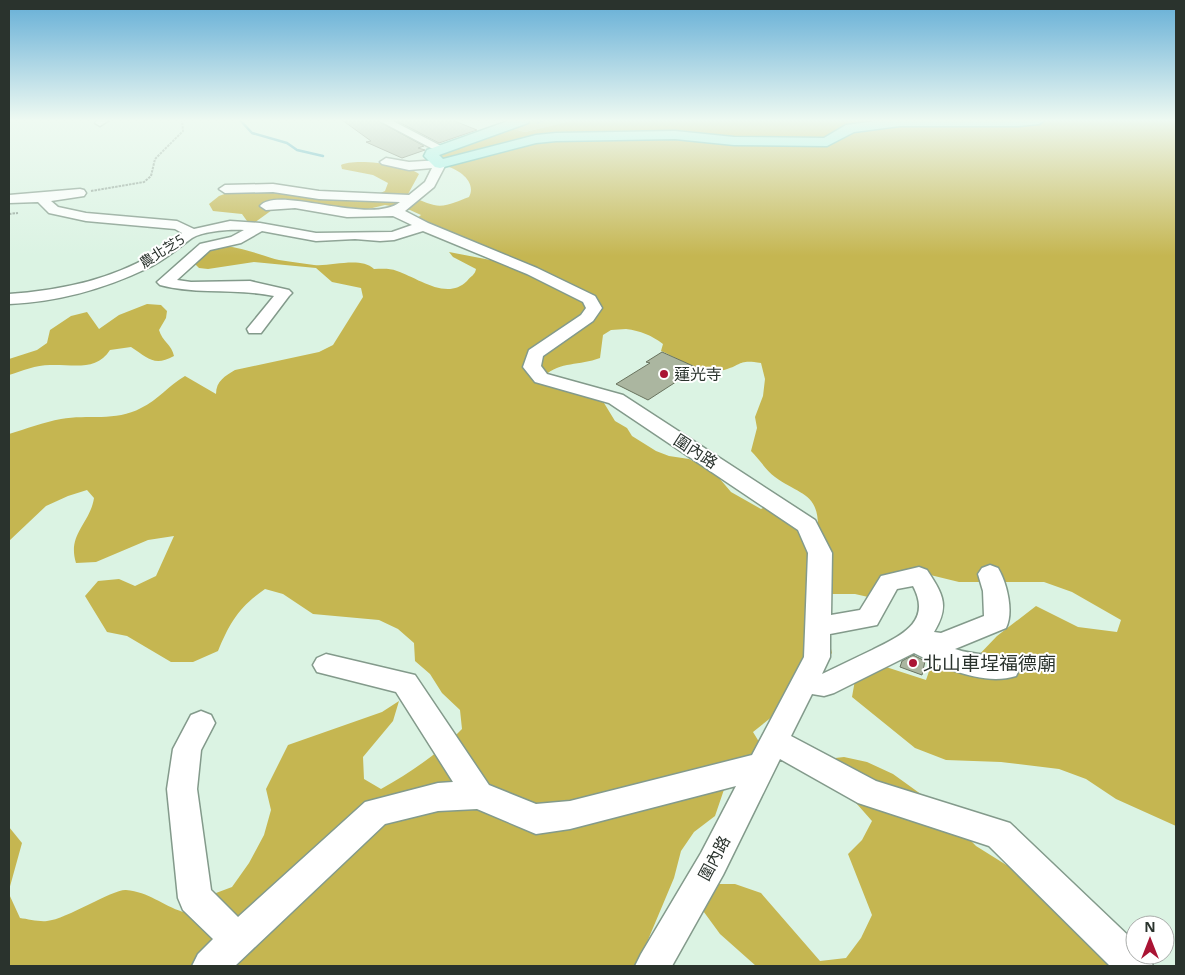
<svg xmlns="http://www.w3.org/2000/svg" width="1185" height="975" font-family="'Open Sans','Noto Sans TC',sans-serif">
  <rect width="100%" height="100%" fill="#dbf3e3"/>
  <path fill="#d1c676" d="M531,120h43l-49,12 -15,-4z"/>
  <path fill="#c5b651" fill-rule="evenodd" d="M574,120h602v706l-60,-27 -30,-20 -27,-10 -58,-7 -55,-2 -31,-12 -63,-51 3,-17 31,-13 40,13 8,-23 40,3 23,-24 39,-30 42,21 39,5 4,-12 -49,-28 -28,-10h-85l-45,-11 -37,28 -22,-5h-25l-2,42 4,17 -49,55 -30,24 11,18 -34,22 -15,44 -21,16 -13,19 -7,27 -37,88h-628v-72l11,24c8,1 19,4 27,3 20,-2 66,-32 79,-31 23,2 36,15 57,22l25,-16 24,-9 17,-24 15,-28 7,-25 -5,-21 22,-44 94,-33 17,-11 -6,20 -30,36 1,22 17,10c29,-16 58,-36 81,-60l-2,-19 -18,-17 -12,-19 -15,-13 -1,-18 -16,-14 -19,-9 -66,-6 -30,-20 -18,-5c-26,18 -35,33 -47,62l-25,11h-22l-44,-26 -20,-4 -22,-36 13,-15 21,-2 16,7 21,-10 18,-40 -26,4 -52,22 -20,1c-9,-29 14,-39 18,-65l-7,-8 -19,6 -22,10 -37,35v-107c17,-5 35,-12 52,-15 27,-5 54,3 80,-11 17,-8 28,-23 44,-32l31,18c0,-13 9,-18 19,-24l84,-18 14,-7 30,-48 -2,-9 -29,-6 -16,-14 -62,-6 -46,7 -9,-1 -4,-4v-5c4,-3 8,-8 12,-10 17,-10 54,7 72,11 11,2 23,3 35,5 17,2 46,-9 60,4 8,0 15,-1 23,2 21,7 50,30 70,10 4,-5 8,-6 9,-12l-23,-12 -4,-5 57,11 -96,-39 11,-9 -11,-5 -25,-5 -21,5 -69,-7 -23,7 -18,13 -7,-2 -5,-7 -29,-3 -4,-7 10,-8 11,-4 148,2 7,-3 3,-8 -15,-8 -31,-6 -1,-4c12,-7 66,-1 78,9l-12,22c11,2 17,7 27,9 11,3 24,-4 35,-8 8,-15 -10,-28 -24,-31l-6,-11 8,-5 63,-22 15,4zM626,329c15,2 25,6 37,15l-2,7c19,8 42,25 63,19 18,-5 14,-11 37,-7l4,16 -2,17 -8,21 2,11 -6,23c8,8 15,19 24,26 24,18 44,15 43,52l-44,-26 -13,6 -30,-17 -17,-20 -25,-13 -20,-3 -13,-5 -24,-15 -5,-8 -12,-7 -11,-18 -60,-27c17,-15 35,-10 56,-18l3,-23 8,-5z
    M147,304l14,1 6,6 -1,7 -7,12c3,11 13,15 15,26 -20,11 -26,2 -43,-9l-21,3c-14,22 -38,14 -60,15 -14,0 -28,6 -41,10v-16l28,-9 10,-7 3,-13 21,-14 16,-4 12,17 20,-14z
    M844,757l23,5 26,12 43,31 40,41 56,35 107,85h-383l-36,-32 -19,-26 10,-24h24l26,9 59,68 26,-3 15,-20 11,-23 -24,-61 14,-14 10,-19 -54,-61z
    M9,827l13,16 -13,47z"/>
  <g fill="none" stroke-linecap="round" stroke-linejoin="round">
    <path stroke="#3ea6ba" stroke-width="2.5" d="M240,120l12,13 35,10 10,7 26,6"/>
  </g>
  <path fill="#abb6a0" stroke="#69735e" d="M342,120h34l48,26 -6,2 7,2 -23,8 -36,-16 5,-1z
    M395,120h57l25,10 -38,13z
    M662,352l40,18 -16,10 -4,-2 -34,22 -32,-16 34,-21 -4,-1z
    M913,655l12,6 -3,14 -22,-8 2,-6z"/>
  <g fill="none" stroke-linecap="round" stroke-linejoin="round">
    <defs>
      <path id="minor" d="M97,120h12l-9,6 -5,-3z
        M378,120h13l50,26 -6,3 -4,-1z
        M386,158l23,4 31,-2 6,4 -12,23 -29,24 23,12 109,45 58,28 7,12 -9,13 -50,35 -2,10 6,8 76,21 192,125 17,33 -1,62 29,-5 21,-34 38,-9 8,3c16,24 23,36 7,62l7,1 43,-17 -1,-25 -5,-17 4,-6 8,-3 8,3c9,15 16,44 8,60l-51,21c20,7 41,5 61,11l4,8 -4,8c-32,10 -73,-8 -102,-23l-80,40 -10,3 -12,-2 -21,42 85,45 134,42 125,119v13h13l5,11h-43l-121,-120 -131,-43 -78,-44 -57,116 -51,91h-37l6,-12 60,-101 35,-67 -166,43 -34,5 -59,-25 -39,2 -53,13 -150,142h-43l6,-12 15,-15 -30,-29 -5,-12 -11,-109 6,-40 18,-34 10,-4 10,4 4,8 -14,27 -4,39 14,101 27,27 127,-115 73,-19 15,-1 -57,-90 -79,-20 -4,-7 4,-7 9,-4 89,21 74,110 47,19 34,-3 182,-46 52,-98 4,-104 -10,-23 -189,-127 -74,-21 -12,-15 6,-17 52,-35 5,-7 -3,-6 -56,-28 -104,-43 -29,9 -14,1 -25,-2 -39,2 -54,-10 -21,12 -31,7 -33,30 14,2 59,-1 39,9 3,3 -3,3 -28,37h-12l-2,-4 27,-33c-38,-8 -76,-1 -114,-11l-3,-3 43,-38 31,-7 13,-7c-13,-1 -41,1 -52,8 -15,11 -27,22 -44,30 -44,21 -90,34 -139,36v-10c60,-4 126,-19 173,-61l-7,-4 -89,-8 -37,-8 -11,-11 -29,1v-8l71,-6 4,1 2,3 -2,3 -33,5 7,6 28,6 91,8 17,8 36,-8 30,2 56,10 76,-1 20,-7 -19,-9 -46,1 -52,-9 -29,2 -6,-4c17,-21 111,20 140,-4l-81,-3 -46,-7 -48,1 -6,-4 6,-4 48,-1 46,7 90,4 16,-13 7,-14 -23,2 -27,-6 -2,-2zM913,586c20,37 -14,50 -41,64 -17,8 -33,16 -50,24l8,-17v-23l47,-9 20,-36z"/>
      <path id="major" d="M511,120h18l-1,3 -89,32 4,4 93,-24 20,-2 119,-2 59,6 90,1 22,-13 39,-5h160l-6,4 -20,2h-119l-46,6 -27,14 -93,-1 -59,-6 -119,2 -20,2 -96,25 -5,-1 -11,-11 3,-6z"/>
    </defs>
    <use href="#minor" stroke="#839a8b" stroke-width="3"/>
    <use href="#major" stroke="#47a99c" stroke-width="3"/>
    <path stroke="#91a397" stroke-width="2" stroke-dasharray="2.5 1" stroke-linecap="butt" d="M537,123l8,-3
      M91,191l53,-9 7,-6 4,-17 28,-28 -1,-11
      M9,214l9,-1"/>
    <use href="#minor" fill="#fff" fill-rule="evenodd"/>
    <use href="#major" fill="#9af1e8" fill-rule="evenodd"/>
  </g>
  <linearGradient id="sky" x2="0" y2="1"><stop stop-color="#64aed6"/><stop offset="0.47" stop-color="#effaf2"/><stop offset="1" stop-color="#effaf2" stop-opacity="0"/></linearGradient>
  <rect width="1185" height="256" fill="url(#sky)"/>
  <g fill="#aa1434" stroke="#fff" stroke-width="2">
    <circle cx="664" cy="374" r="5"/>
    <circle cx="913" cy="663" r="5"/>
  </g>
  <g text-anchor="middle" stroke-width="4" stroke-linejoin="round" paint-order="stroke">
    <g font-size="14" fill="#2a332d" stroke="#fff">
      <text transform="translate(162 251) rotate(-32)" y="5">農北芝5</text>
    </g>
    <g font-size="16" fill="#2a332d" stroke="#fff" text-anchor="start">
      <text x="674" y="380">蓮光寺</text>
    </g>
    <g font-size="16" fill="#2a332d" stroke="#fff">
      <text transform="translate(696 451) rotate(33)" y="6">圍內路</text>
      <text transform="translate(714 858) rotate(-62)" y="6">圍內路</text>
    </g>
    <g font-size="19" fill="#2a332d" stroke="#fff" text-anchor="start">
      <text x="923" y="670">北山車埕福德廟</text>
    </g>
  </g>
  <rect width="1185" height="975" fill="none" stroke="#2a332d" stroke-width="20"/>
  <g transform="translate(1150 940)"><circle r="24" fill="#ffffff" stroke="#aaadab"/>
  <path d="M0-4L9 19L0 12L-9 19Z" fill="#aa1434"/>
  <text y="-8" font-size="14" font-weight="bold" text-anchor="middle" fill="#2a332d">N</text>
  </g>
</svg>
